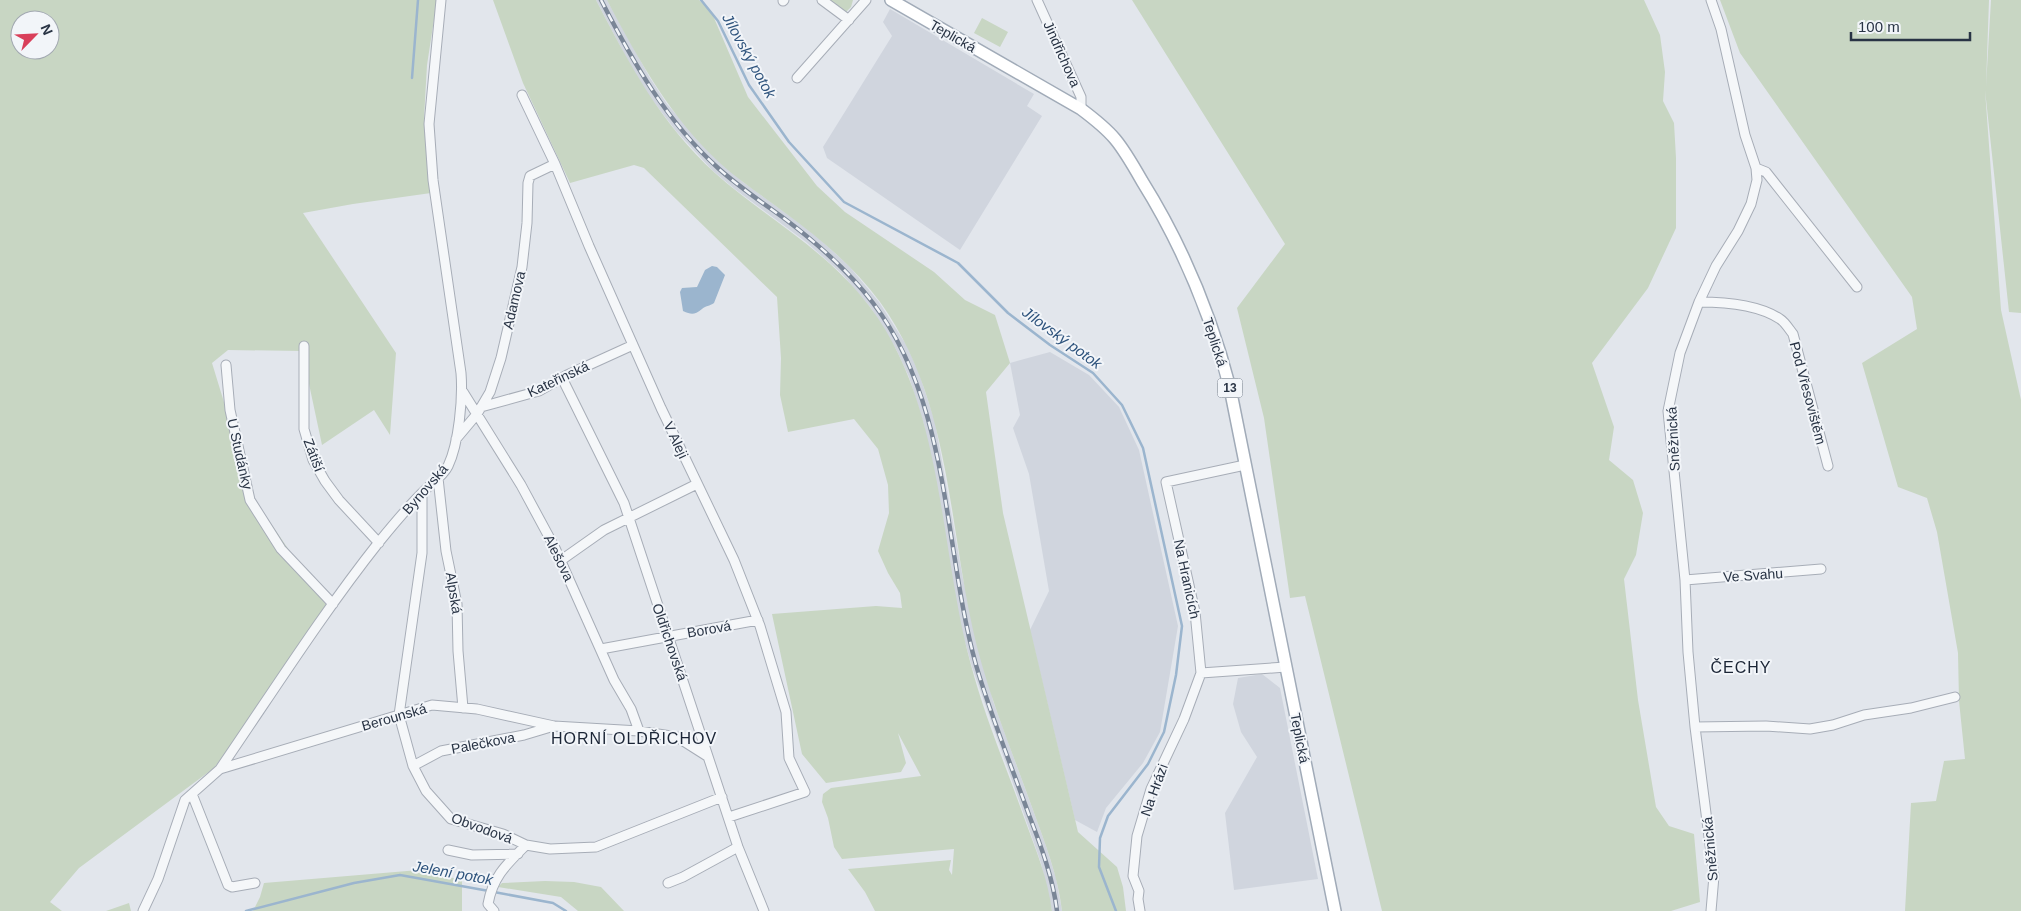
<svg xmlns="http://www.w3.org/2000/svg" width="2021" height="911" font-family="Helvetica,sans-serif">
  <rect width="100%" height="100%" fill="#e2e6ec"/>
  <path fill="#d0d5de" d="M596,0h11l43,78 17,26 34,39 42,39 70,51 36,33 30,36 28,44 12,27 16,49 28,157 30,122 52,142 11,35 6,33h-10l-11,-48 -69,-196 -11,-39 -37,-203 -15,-48 -12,-26 -26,-43 -30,-35 -35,-31 -70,-52 -23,-19 -37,-40 -36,-47z
    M890,9l144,85 -7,12 15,10 -82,134 -133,-92 -4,-11 69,-111 -9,-14z
    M1050,352l39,23 30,32 20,43 39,176 -18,106 -17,31 -37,45 -9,24 -22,-12 -45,-190 19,-39 -20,-117 -16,-46 7,-13 -10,-52z
    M1262,674l18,14 38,191 -84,11 -9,-77 32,-56 -16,-25 -8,-28 5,-26z"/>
  <path fill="#c8d6c3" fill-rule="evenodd" d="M0,0h437l-10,65 -3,53 7,75 -78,11 -50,9 93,140 -6,82 -16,-25 -52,35 -20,-94 -74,-1 -16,13 41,134 78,115 -117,156 -135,100 -29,34 12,9h-62zM20,20h30v30h-30z
    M493,0h103c33,64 65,124 119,173 53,47 110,75 155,134 75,100 69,242 101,358 14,53 36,104 54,155 11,30 23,59 27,91h-177l-10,-19 -17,-23 103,-9 -2,10 3,5 2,-26 -112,10 -8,-12 -6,-29 -6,-16 1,-8 8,-6 90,-12 -23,-43 8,30 -5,9 -75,11 -24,-29 -30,-140 104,-8 26,2 -2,-15 -12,-20 -10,-22 11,-38 -1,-28 -10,-36 -24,-30 -66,13 -8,-37 1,-37 -4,-61 -133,-129 -10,-3 -64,18 -47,-100z
    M607,0h92l12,11 37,86 69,89 28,26 89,60 31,28 30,15 15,48 -24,29 17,121 75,319 39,35 6,20 3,24h-64c-4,-35 -17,-68 -29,-101 -17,-48 -37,-96 -51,-145 -35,-120 -25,-257 -102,-363 -25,-34 -58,-62 -92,-87 -22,-17 -46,-32 -67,-51 -51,-47 -82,-103 -114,-164z
    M828,0h25l-2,7 -5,5z
    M1132,0h512l16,35 5,37 -2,29 11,22 2,35v70l-28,60 -56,75 22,64 -5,33 24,20 10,33 -7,42 -12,24 14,121 18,107 13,19 25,8 6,68 -29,9h-289l-77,-315 -15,2 -26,-180 -27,-110 48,-64z
    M1720,0h269l-3,86 5,-86h30v313l-12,-1 -24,-222 16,220 20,90v511h-116l6,-108 25,-2 8,-40 21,-2 -6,-58 -1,-48 -21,-121 -10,-34 -29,-11 -36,-124 55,-34 -5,-32 -172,-244z
    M982,18l26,14 -8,15 -26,-14z
    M419,870l43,10v31h-209l7,-14 4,-14z
    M545,881l29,1 27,5 23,24h-46l-17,-14 -63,-10 4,-4z
    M129,903l2,8h-25z"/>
  <path fill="#9bb5ce" d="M712,266l5,1 8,8 -11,28c-4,3 -9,3 -12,6 -8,6 -10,6 -19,2l-3,-19 2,-4 15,-1 8,-17z"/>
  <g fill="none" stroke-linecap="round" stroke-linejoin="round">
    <path stroke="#9bb5ce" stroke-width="2.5" d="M701,0l17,21 31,64 40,57 55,60 114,61 50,50 42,32 43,28 29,32 21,43 39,178 -6,49 -12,57 -16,32 -40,52 -8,22 -1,29 17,44
      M412,78l6,-78
      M494,892l59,11 13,8
      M246,911l108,-28 46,-8 89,16"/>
    <defs>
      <path id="minor" d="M822,0l27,20
        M1037,0l44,97v12
        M1711,0l10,29 24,106 11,33 1,12 -6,24 -13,27 -22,35 -17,36 -19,51 -12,58 17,169 3,72 7,75 19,149 -3,35
        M783,1l1,-1
        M797,78l69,-78
        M522,95l33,69 34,82 72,162 73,152 26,66 26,86 3,46 16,34 -76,25
        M1756,168l10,4 91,115
        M1699,302c24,0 60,3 81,17 5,3 9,10 13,15l35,132
        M304,346v83l9,31 12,21 14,19 40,43
        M226,365l4,45 20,90 31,49 52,55
        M562,378l62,125 114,344 26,64
        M463,392l58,93 34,63 59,132 17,29 8,22
        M481,407l58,-16 28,-16 66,-30
        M456,439l21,-25 13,-22 11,-34 21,-91 5,-44 1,-40 2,-7 25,-12
        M1245,465l-79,17 29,130 6,61 85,-6
        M438,478l8,73 11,53 1,47 5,57
        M422,493v60l-23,162 14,51 13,25 25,28 52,15 23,11 24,4 46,-2 126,-50
        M560,561l44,-31 93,-46
        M1685,580l136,-11
        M601,649l157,-29
        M1695,727l71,-1 44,3 23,-4 31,-10 47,-7 44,-11
        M413,766l28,-15 83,-16 30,-9
        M220,769c52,-76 102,-155 159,-227 13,-16 28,-34 43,-49 8,-9 20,-15 26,-27 11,-23 15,-68 13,-93l-28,-193 -4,-56 12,-124
        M192,794l36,91 4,2 23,-4
        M448,850l24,5 46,-1
        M668,883l15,-6 55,-30
        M143,911l15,-32 27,-79 35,-31 212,-64 45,4 77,17 85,5 38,6 30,19
        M494,911l-6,-7c5,-28 19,-40 38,-59
        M1140,911l-2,-12 1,-8 -6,-15 4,-40 14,-47 33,-70 17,-46"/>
      <path id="major" d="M891,0l190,109c12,9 24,18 34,30 10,12 19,28 27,42 40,64 69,134 88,207l105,523"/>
    </defs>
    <use href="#minor" stroke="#a7adb7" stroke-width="11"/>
    <use href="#major" stroke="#a1abb8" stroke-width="14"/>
    <use href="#minor" stroke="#f5f7f9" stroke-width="9"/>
    <use href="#major" stroke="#fff" stroke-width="11"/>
    <defs>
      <path id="rail" d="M601,0c32,62 65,121 117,168 21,19 45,35 67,51 33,25 63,51 88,84 78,102 70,243 103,362 15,51 35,100 53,150 12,31 24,63 28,96"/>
    </defs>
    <use href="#rail" stroke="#7a8697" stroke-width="4.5"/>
    <use href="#rail" stroke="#f2f5f9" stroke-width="2.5" stroke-dasharray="8" stroke-linecap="butt"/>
  </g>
  <g text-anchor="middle" stroke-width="4" stroke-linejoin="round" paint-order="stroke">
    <rect fill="#f2f5f9" stroke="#656e7b" stroke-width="1" x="1217.5" y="378.5" width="25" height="19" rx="4"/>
    <g font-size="12" font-weight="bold" fill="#293445">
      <text x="1230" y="392">13</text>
    </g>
    <g font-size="14" fill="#293445" stroke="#f2f5f9">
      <text transform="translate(953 36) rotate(30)" y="5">Teplická</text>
      <text transform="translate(1062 54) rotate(66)" y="5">Jindřichova</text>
      <text transform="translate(514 300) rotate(-77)" y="5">Adamova</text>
      <text transform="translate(1215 342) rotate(72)" y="5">Teplická</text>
      <text transform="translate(558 379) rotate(-25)" y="5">Kateřinská</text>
      <text transform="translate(1808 393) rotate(75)" y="5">Pod Vřesovištěm</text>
      <text transform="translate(1673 439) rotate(-93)" y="5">Sněžnická</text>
      <text transform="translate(676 440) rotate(65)" y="5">V Aleji</text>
      <text transform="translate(240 454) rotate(77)" y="5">U Studánky</text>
      <text transform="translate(314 455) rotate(69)" y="5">Zátiší</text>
      <text transform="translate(425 489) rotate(-49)" y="5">Bynovská</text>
      <text transform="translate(559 558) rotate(64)" y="5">Alešova</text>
      <text transform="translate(1753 575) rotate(-4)" y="5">Ve Svahu</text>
      <text transform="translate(1187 579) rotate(78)" y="5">Na Hranicích</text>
      <text transform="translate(454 593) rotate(81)" y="5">Alpská</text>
      <text transform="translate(709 629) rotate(-10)" y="5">Borová</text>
      <text transform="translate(670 642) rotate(71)" y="5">Oldřichovská</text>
      <text transform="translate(394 717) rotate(-16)" y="5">Berounská</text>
      <text transform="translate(1300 738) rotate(79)" y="5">Teplická</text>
      <text transform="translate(483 743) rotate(-11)" y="5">Palečkova</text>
      <text transform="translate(1154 790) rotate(-70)" y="5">Na Hrázi</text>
      <text transform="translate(482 828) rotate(20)" y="5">Obvodová</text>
      <text transform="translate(1710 849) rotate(-95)" y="5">Sněžnická</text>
    </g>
    <g font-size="15" font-style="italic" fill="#2f547d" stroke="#f2f5f9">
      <text transform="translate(749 56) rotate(61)" y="5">Jílovský potok</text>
      <text transform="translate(1062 338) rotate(36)" y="5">Jílovský potok</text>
      <text transform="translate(453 873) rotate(10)" y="5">Jelení potok</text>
    </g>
    <g font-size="16" letter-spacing="1" fill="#1b2536" stroke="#f2f5f9">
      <text x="1741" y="673">ČECHY</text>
      <text x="634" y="744">HORNÍ OLDŘICHOV</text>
    </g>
  </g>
  <g transform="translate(35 35) rotate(66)"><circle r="24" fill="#f2f5f9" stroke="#a2a8b1"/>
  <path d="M0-4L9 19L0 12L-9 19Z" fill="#d93f5a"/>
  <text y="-8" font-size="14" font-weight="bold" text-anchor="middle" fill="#293445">N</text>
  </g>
  <path d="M1851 32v8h119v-8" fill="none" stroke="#293445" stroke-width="2.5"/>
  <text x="1858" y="32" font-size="15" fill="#293445" stroke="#f2f5f9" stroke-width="4" paint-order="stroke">100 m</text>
</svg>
